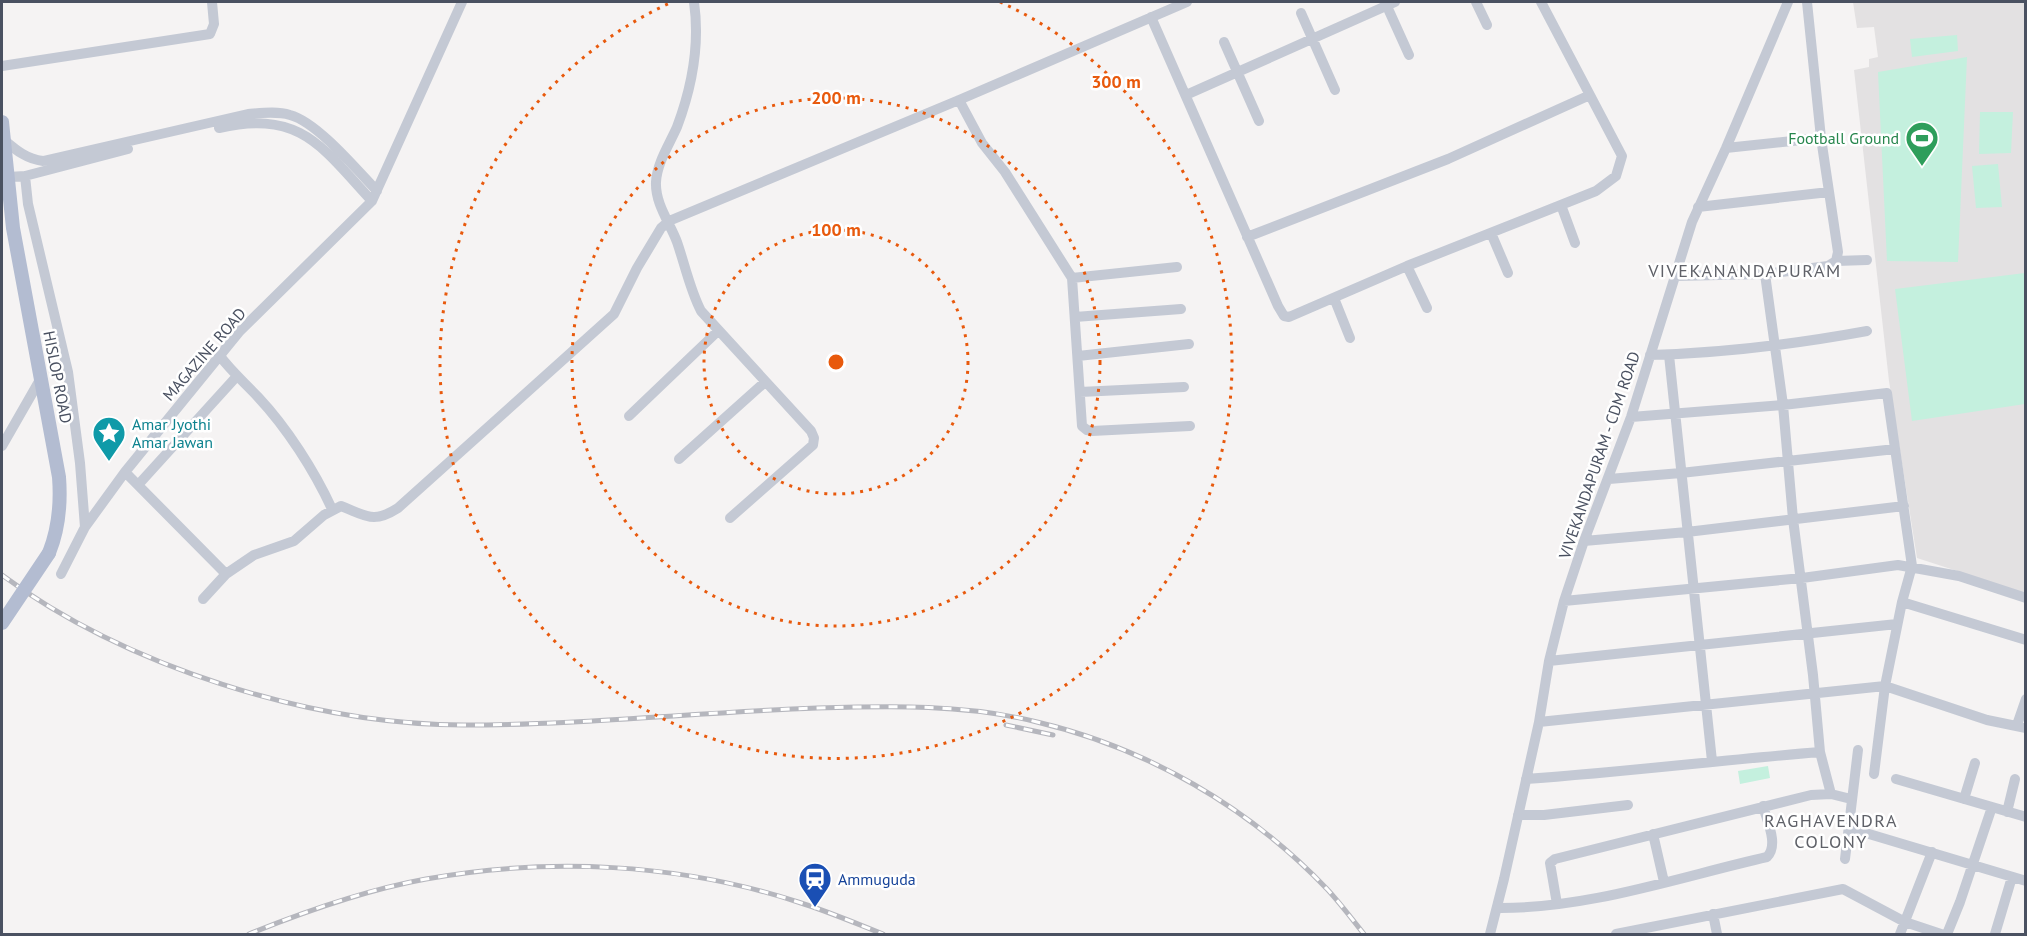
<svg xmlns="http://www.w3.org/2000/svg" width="2027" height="936" font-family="'PT Sans',sans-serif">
  <rect width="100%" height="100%" fill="#f5f3f3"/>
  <path fill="#e3e1e2" d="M1853,2h172v591l-108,-35 -28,-177 -35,-311 15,-3v-8l9,-2 -4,-30 -17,1z"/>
  <path fill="#c4f0de" d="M1957,35l1,16 -46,6 -2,-18z
    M1967,57l-9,205 -71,-1 -9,-189z
    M1980,112h33l-2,41 -32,1z
    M1998,164l4,43 -26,1 -4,-42z
    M2025,273v131l-113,17 -17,-132z
    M1768,766l2,12 -30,6 -2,-13z"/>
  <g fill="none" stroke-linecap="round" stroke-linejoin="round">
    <path stroke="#c4c9d4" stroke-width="10" d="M694,2c6,42 -2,85 -17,125 -8,18 -20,36 -21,55 -1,22 14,41 21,60 8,23 13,48 24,69l110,120 3,7 -1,7 -83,73
      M1385,2l24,53
      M1476,2l11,23
      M1807,2l14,136 17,114 -2,9
      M1301,13l34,77
      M1151,17l127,289 6,10 5,1 118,-51 189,-75 20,-15 6,-20 -81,-154
      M1224,42l35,79
      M2,66l208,-32 4,-10 -2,-22
      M1186,95l209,-93
      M959,100l23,43 23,29 67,106 10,148 5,4 5,1 98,-5
      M219,128c82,-18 102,18 153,73
      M3,139c13,11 23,20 40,22l205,-47c14,-1 29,-3 42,1 27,7 67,55 87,76
      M1726,148l95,-10
      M25,176l3,28 40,168 12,91 5,64
      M8,177l17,-1 103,-27
      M1561,205l14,38
      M1698,207l131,-15
      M1491,233l17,40
      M1247,237l201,-78 142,-64
      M1407,266l20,42
      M1765,274l18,131 10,114 20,156 7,77 11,42 20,5
      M1674,276l91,-2 63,-8 8,-5 31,-1
      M1072,278l105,-11
      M1334,298l16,40
      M1075,317l106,-8
      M1650,355c73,-2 146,-11 217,-24
      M1669,355l43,406
      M220,356c11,15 25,27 38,41 29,31 56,73 74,112
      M1078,356l111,-12
      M1080,392l104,-5
      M629,416l89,-85
      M1631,417l152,-12 104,-12 25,173 -10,36 -17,84 -11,88
      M2,446l39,-68
      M679,459l86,-77
      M125,472l101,102 -23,25
      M1609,479l72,-6 214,-24
      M138,485l99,-109
      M1584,541l103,-9 217,-26
      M61,574l24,-47 40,-55 114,-140 133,-131 90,-199
      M226,574l28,-19 40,-14 30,-26 17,-9c26,10 32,18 57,2l216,-194 23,-46 24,-40 8,-7 290,-121 228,-98
      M1564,601l238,-23 96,-13 61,11 67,22
      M1902,602l124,38
      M1549,661l348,-37
      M1539,722l346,-36 102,34 39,8
      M2017,725l9,-26
      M1526,779c98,-7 196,-19 294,-27
      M1896,779l130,38
      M1964,799l11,-36
      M2007,812l8,-33
      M1518,815h26l84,-10
      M1849,828l177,53
      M1653,834l11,48
      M1845,859l13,-109
      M1557,904l-7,-41 5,-4 256,-64 20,-1
      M1497,908c91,1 182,-31 270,-51 12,-12 0,-36 -4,-51
      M1713,914l4,20
      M1490,934l14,-55 35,-157 10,-61 15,-60 20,-60 47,-124 61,-195 34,-74 62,-146
      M1616,934l227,-45 62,33 36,12
      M1900,934l32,-82
      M1947,934l13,-32 32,-95
      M1995,934l17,-57"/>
    <path stroke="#b3bcd1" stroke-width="14" d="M2,122l11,106 46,249c2,26 0,51 -10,76"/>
    <defs>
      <path id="rail" d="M2,575c123,91 309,150 462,150 118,0 236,-13 353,-17 74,-2 149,-4 220,14 110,26 212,85 290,167 13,14 25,30 37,45
        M1006,725l47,10
        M249,934c57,-23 116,-44 177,-55 122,-22 253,-16 372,23 29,9 57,21 85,32"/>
    </defs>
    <use href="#rail" stroke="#b5b6bd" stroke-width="5"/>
    <use href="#rail" stroke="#fff" stroke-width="3" stroke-dasharray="9" stroke-linecap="butt"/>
    <path stroke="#b3bcd1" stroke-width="14" d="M2,623l47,-70"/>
  </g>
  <g fill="none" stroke="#e8590c" stroke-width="3" stroke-dasharray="3 6">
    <circle cx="836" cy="362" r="132"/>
    <circle cx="836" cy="362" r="264"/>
    <path d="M1000 2A396 396 0 1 1 672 2"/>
  </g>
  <defs>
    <symbol id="stadium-pin" viewBox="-11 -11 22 30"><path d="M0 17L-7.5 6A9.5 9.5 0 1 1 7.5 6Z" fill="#2e9e5b" stroke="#fff"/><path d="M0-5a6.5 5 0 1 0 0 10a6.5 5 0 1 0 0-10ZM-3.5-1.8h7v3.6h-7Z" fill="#fff"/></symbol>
    <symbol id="sight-pin" viewBox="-11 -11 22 30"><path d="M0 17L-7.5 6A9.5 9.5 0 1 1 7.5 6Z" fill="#0f9aa8" stroke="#fff"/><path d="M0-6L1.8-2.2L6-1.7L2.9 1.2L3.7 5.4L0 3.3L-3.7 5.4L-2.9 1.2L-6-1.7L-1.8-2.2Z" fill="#fff"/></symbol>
    <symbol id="station-pin" viewBox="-11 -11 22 30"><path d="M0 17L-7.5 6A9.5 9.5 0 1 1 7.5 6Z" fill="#1a4fb4" stroke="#fff"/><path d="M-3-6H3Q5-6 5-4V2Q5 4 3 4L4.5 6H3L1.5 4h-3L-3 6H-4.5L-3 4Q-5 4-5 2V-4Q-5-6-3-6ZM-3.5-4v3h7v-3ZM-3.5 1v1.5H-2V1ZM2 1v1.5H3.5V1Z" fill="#fff"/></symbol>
  </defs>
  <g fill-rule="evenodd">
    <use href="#stadium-pin" x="1903" y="119" width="38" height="52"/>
    <use href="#sight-pin" x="90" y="414" width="38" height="52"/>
    <use href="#station-pin" x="796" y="860" width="38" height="52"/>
  </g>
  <g text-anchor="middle" stroke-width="5" stroke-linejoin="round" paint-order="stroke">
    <g font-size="16" fill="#27864d" stroke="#fff" text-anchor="end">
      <text x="1899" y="144">Football Ground</text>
    </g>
    <g font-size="16" fill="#4a5161" stroke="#fff">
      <text transform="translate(204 354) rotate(-49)" y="6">MAGAZINE ROAD</text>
      <text transform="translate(58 377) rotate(79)" y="6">HISLOP ROAD</text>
      <text transform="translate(1599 455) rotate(-71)" y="6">VIVEKANDAPURAM - CDM ROAD</text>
    </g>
    <g font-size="16" fill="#0d838f" stroke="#fff" text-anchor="start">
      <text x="132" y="430">Amar Jyothi<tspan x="132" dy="18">Amar Jawan</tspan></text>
    </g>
    <g font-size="16" fill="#164399" stroke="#fff" text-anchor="start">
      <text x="838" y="885">Ammuguda</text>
    </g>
    <g font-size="18" letter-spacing="1.5" fill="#5f6168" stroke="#fff">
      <text x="1745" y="277">VIVEKANANDAPURAM</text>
      <text x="1831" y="827">RAGHAVENDRA<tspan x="1831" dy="21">COLONY</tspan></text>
    </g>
  </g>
  <circle cx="836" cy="362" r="9" fill="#e8590c" stroke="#fff" stroke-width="3"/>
  <g font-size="18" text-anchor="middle" font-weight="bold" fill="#e8590c" stroke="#fff" stroke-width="5" stroke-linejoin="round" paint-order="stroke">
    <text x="1116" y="88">300 m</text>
    <text x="836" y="104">200 m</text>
    <text x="836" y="236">100 m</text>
  </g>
  <rect width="2027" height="936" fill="none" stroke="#4a5161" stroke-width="6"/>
</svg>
